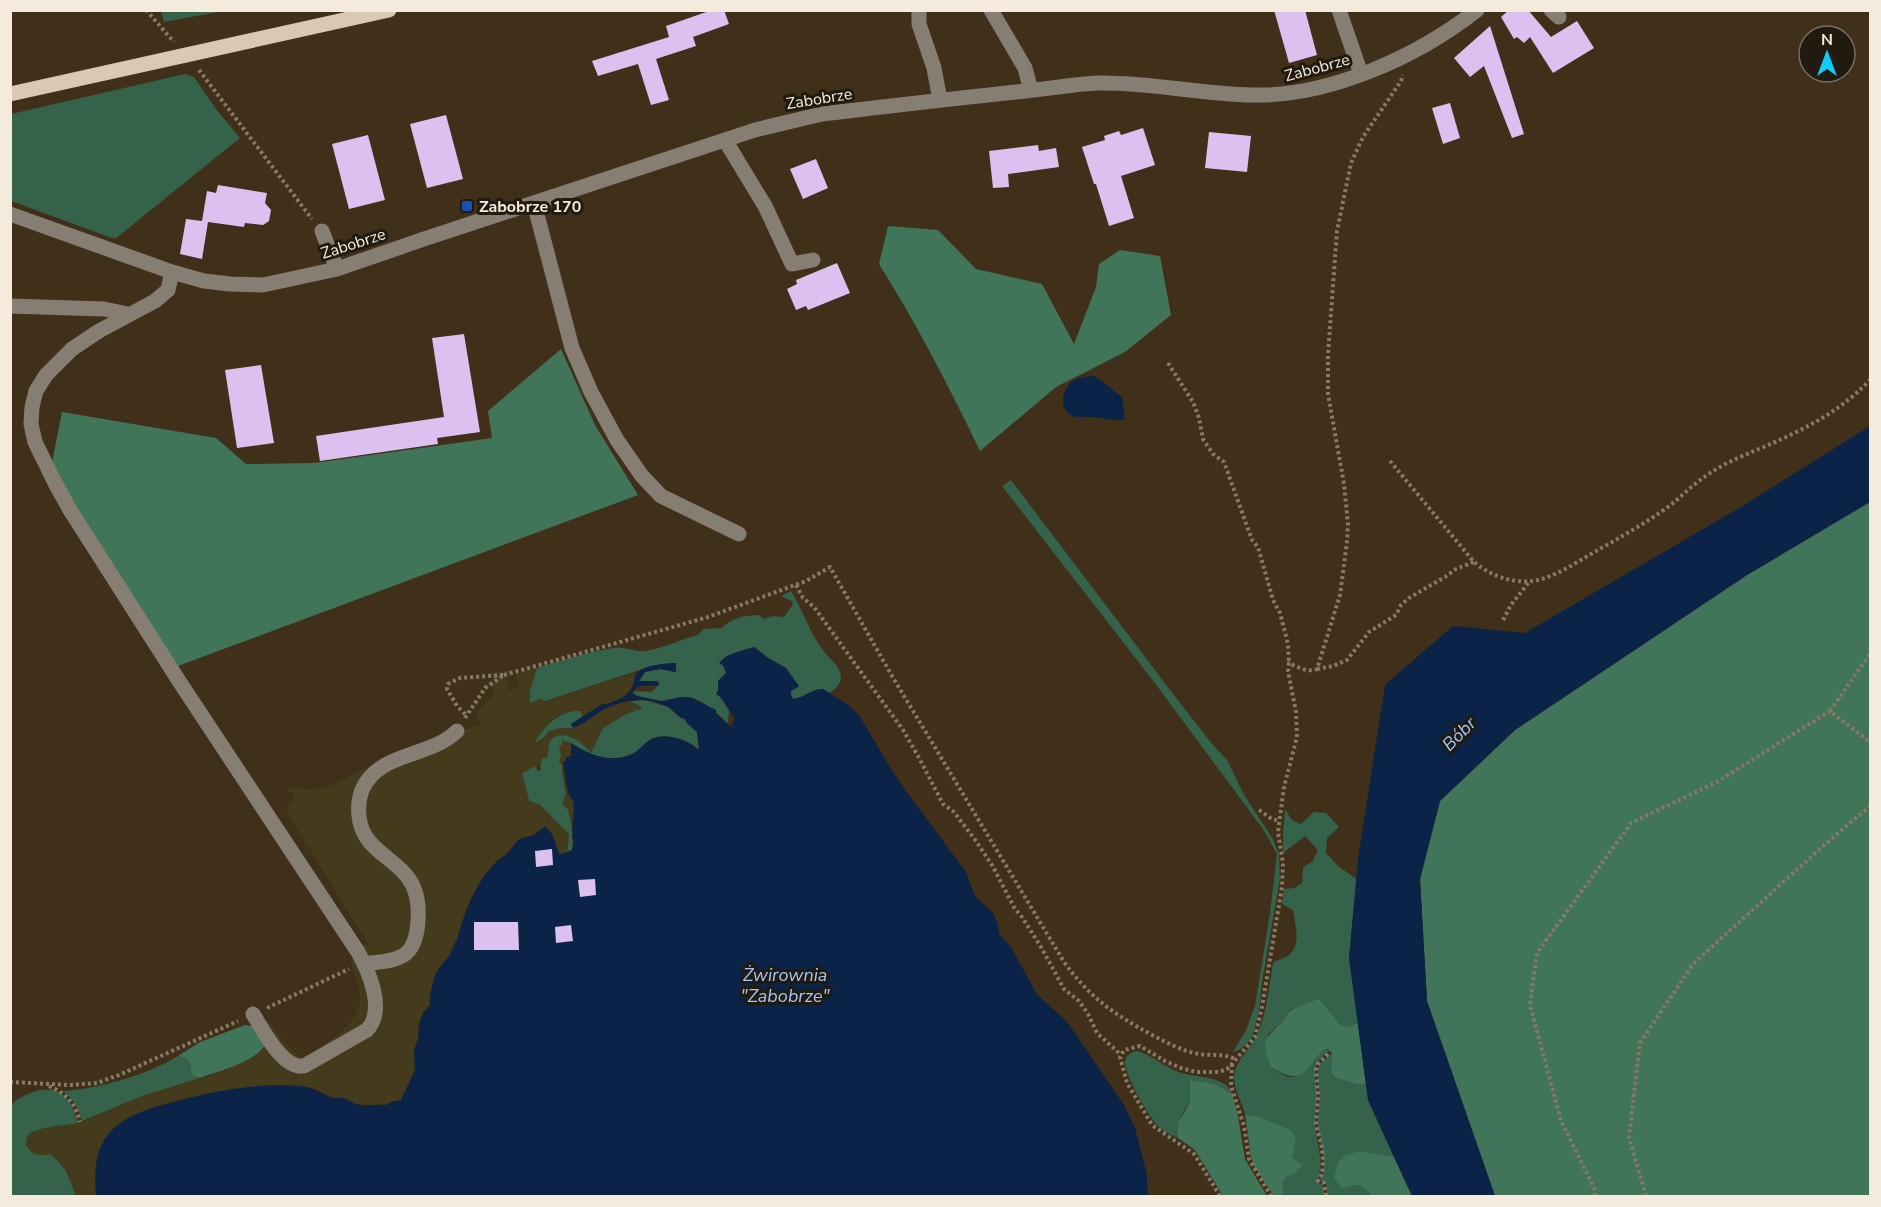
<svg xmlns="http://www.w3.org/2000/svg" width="1881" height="1207" font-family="'Nunito Sans',sans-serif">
  <rect width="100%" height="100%" fill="#403019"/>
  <path fill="#34624b" d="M161,11v-1l62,1 -59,11z
    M185,74l9,3 22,32 24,29 -125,101 -104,-38v-87z
    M1011,480l156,206 45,58 15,16 17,35 29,44 6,16 1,24 -18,103 -3,29 -7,27 -11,11 -8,3 13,-22 9,-24 15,-93 7,-59 -14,-25 -109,-147 -152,-196z
    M791,591c12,19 18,41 32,59 5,8 19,17 18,28 0,6 -6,11 -11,15 -14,-8 -23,5 -37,6l-2,-4v-4l7,-4v-2l-12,-17 -18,-10 -14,-11 -28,9 -6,6 3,3 4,8 -9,8v10l-2,3 4,2 9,15 -1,13c-11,-11 -20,-20 -35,-26 -9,-3 -19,2 -29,3 -9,1 -24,-3 -32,-8l4,-2 15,1 8,-7 -1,-4h-19l6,-9 15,-3 16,3v-9l-24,3 -110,36 -65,16c1,-10 10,-16 18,-22l-3,-11 3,-6 -7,-5 26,-4 -8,9 3,13 11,-6 -4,-11c31,-10 64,-22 98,-27 13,-2 22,6 36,2 16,-3 32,-11 48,-15l5,-6 19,-1c9,-10 24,-13 37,-13l5,4 9,-3 11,1 9,-13 -1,-3 -11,-5z
    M644,700l24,7 13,11 4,1 2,4 10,9 2,18c-11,-10 -34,-18 -48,-11 -7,4 -11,12 -19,15 -21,10 -43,1 -61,-11l-9,2v25l4,25 -2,3c7,18 10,34 8,52l-6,3 3,-17 -29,-31 -11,-4 -7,-28 14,-8 1,6 4,-1 -1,-6 2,-6h5l2,-17c14,-15 31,0 42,11l12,-24 21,-13 18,-8 -13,-6z
    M575,710l6,1 2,6 -12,7 2,4h-13l-27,16c13,-19 19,-27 42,-34z
    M1285,809l7,11 9,4 13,-12 12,1 13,14 -12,11 -1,15 13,14 18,12 -8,79 9,65 -12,4 -5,-2 -21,-25h-5l-11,6 -13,3 -9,13 -14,12 5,35c5,2 12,8 17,8 15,1 25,-17 33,-27h7c-4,4 -10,8 -13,14 -4,8 -1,20 0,28 0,12 -2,23 -2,34 2,20 10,36 2,56l6,3 2,11h-44l3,-3 -2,-8 3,-7 10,-5 -3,-16 -36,-41 -11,-2c-3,-12 -11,-24 -11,-36 1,-19 18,-29 24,-45 9,-22 11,-47 15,-70 4,-3 9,-4 13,-6 17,-10 9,-31 7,-47l-11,-6 2,-15 10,-1 8,-5 1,-16 9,-5 6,-12 -13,-14 -22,17v-18z
    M1137,1051c16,4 28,17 44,22 14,4 29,3 42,10 5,3 7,5 9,11l-17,-10c-24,17 -37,22 -37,54 -5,-3 -12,-5 -17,-9 -10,-8 -36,-53 -36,-66 0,-8 6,-11 12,-12z
    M1332,1053l-1,18 4,7 26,7 5,-1 2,16 26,57 -32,-6 -12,36 10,-2 9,7 2,4h-44l-1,-13 -6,-2c8,-19 0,-36 -2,-55 -1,-11 2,-22 1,-32 0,-9 -3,-20 0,-28 2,-5 9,-9 13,-13z
    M178,1056l9,3 3,5 2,11 8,3 -57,18 -61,25c-4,-13 -8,-23 -20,-30 37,-2 85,-16 116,-35z
    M40,1090c5,0 11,-1 16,1 13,4 18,19 22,32l-46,9 -3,2 -3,11c6,10 14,11 25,9l15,16 10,26h-65v-91c8,-8 18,-12 29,-15z"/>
  <path fill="#40755a" d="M888,226l50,4 38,39 66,15 32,60 22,-57 3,-23 21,-14 40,6 11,59 -46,37 -69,35 -76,64c-31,-64 -63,-127 -101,-187z
    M561,349l34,76 43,70 -471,175 -119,-187 14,-71 154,26 30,26 68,-1 178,-25 -4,-27z
    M1870,502v694h-375l-68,-195 -7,-122 20,-78 75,-71 232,-155z
    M1315,1000h5l21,25 5,2 12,-4 8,61 -5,1 -26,-7 -4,-7 1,-18 -4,-4 -5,1c-18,23 -22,36 -52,17 -9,-25 -9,-26 10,-44 4,-4 7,-12 12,-14 7,-4 14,-5 22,-9z
    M245,1025l8,1 12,19c-9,18 -47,26 -65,33l-8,-3 -2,-11 -3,-5 -9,-3 22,-14z
    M1190,1080l25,4 17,10 6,22 7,43 22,37h-44l-28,-46 -17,-12v-15l12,-21z
    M1245,1114l11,2 35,14 5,9 -4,18 10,8 -7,8 -10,5 -3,7 2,8 -3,3h-7l-20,-30 -3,-9z
    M1362,1151l32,6 18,39h-41l-2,-4 -9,-7 -19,3 -7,-10c4,-21 8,-23 28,-27z"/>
  <path fill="#433b1b" d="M537,668l-7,23v12l13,-5v4l95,-30 -8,18 -9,9 -16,6 -1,-1 -21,13 -2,-6c-21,-2 -38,14 -46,32l7,-3 7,-9 11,-3h13l9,-4 20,-14 27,-9 14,7 -19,7 -21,13 -12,25c-10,-12 -22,-22 -38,-16l-6,10v11h-5l-2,6 -18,9 7,28 11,4 29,29 -2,18 -5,2 -3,-1c-4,-9 -5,-17 -12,-25l-7,1 -7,6 -8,2 -12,9 -6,8 -12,9 -13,17 -5,14 -4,1 -5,9 -11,36 -3,3 -6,16 -12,14v9l-7,12 1,11 -7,8 -4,11 -1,16 -4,10 1,20 -14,30 -10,2 -5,3 -30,-1 -11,-6 -13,-1 -17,-8 -7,-2 -42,-1 -45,5 -69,17 -20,9 -16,9 -7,7 -14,49 1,14h-20l-10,-26 -15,-16c-14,3 -24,0 -25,-15 10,-15 36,-12 51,-16 23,-7 43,-19 65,-27 26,-9 111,-28 123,-51l-12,-19 14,-6 23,29 13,9c21,-14 59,-32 57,-63 -1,-12 -8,-24 -9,-36l6,-3 2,-12 10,1 -83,-134 9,-15 -9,-7 10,-3 13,4 24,-5 60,-31 52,-19 38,-11 -6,-6c1,-10 10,-16 18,-22l-3,-11 3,-6 -7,-5 26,-4 -8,9 3,13 11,-6 -4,-11z
    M562,740l9,3v13l-8,6 3,25 8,16 -1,29c-4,-12 2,-18 -11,-28l4,-10 -4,-29 -3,-3 2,-7 -2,-9 3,-1z"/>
  <path fill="#0a2346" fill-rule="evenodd" d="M1093,376c7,2 22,16 29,21l3,22c-12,3 -21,-1 -33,-2 -7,-1 -17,2 -23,-3 -10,-8 -6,-23 1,-31 7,-6 15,-6 23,-7z
    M1870,426v76l-123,73 -232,155 -75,71 -20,78 7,122 68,195h-83l-44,-96 -19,-142 9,-99 27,-174 68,-59 72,7 221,-129z
    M754,647l14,11 18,10 13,18 -8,5v4l2,4c11,-1 19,-11 30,-10l24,15 12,11 26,44 18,28 63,85 9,24 18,17 5,11 1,10 12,13 25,46 32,30 56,82 11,23 12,47v11l2,10h-1053c-4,-49 8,-72 56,-88 48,-14 105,-28 155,-21 10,2 17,8 26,11 4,1 9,-1 13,1 5,2 8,5 13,6 8,1 18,-1 27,0l5,-3 10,-2 14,-30 -1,-20 4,-10 1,-16 4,-11 7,-8c-1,-6 4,-30 7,-34 4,-6 10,-12 14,-18 2,-5 3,-9 6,-13 8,-29 18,-57 40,-79 4,-3 8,-5 11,-8 5,-5 7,-11 12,-14 5,-2 9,-2 14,-4 4,-3 6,-6 11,-8 10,6 9,16 14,26l3,1 10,-4 2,-8 -2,-4 2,-35 -6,-10 -5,-31 3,-1v-4l5,-1v-13c18,12 40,21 61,11 7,-3 11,-10 18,-14 13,-8 38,-1 47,9h2l-2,-17 -10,-9 -2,-4c-6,-1 -9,-6 -15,-11 -5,-3 -12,-5 -18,-7 -16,-3 -36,1 -51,10 -11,7 -15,12 -28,17l-2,-4 33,-21 1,2c9,-4 24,-8 28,-19 2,-5 0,-10 5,-14 8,-7 27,-9 38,-9v9l-16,-3 -15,3 -6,9h19l1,4c-11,2 -21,-3 -27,8l5,3 25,5 19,-4 11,1 24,12v3l15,14 4,-9c-6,-6 -11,-20 -19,-24l2,-3v-10l8,-8 -3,-8 -4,-1c7,-11 23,-13 35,-17zM474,922h44l1,28h-44z"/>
  <path fill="#dcc0f0" d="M712,10h12l5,14 -36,13 3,9 -40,13 13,41 -18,5 -13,-41 -40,12 -6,-15 77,-24 -3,-11z
    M1274,10h31l12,45 -28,8z
    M1509,10h19l23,27 26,-16 17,27 -41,25 -23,-36 -6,6 -7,-6 -3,2 -13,-22z
    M1490,26l34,108 -12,4 -28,-72 -14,11 -16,-19z
    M1450,103l10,35 -17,6 -11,-36z
    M446,115l17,64 -36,9 -17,-64z
    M1143,128l12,37 -34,11 13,42 -25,8 -13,-42h-2l-12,-37 23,-7 -1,-4 15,-5 2,4z
    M1209,132l42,4 -4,36 -42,-4z
    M368,135l17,65 -36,9 -17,-65z
    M1038,145l1,6 17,-3 3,19 -51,7 1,13 -16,1 -4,-37z
    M816,159l12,29 -25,11 -13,-30z
    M218,185l49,8 -2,10 6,7 -2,11 -6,4 -18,-2 -1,4 -36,-5 -6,37 -22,-5 6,-35 16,2 5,-30 9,2z
    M837,263l13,30 -42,17 -2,-4 -10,4 -9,-21 10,-5 -1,-4z
    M464,334l16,98 -43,6 1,6 -118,17 -4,-25 128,-19 -12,-79z
    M261,365l13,78 -37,5 -12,-78z
    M552,849l1,16 -17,2 -1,-16z
    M595,879l1,16 -16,2 -2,-17z
    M474,922h44l1,28h-45z
    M571,925l2,16 -17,2 -1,-16z"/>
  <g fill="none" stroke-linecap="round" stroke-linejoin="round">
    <path stroke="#877966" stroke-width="4" stroke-dasharray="3 3" stroke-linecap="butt" d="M146,10l28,32
      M199,70l113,149
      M1168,363l25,39 6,16 4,21 10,15 11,8 28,78 6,7 15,53 7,13 8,31 1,19
      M1390,461l84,101c18,15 44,24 68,17 20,-6 38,-19 56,-29 24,-14 48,-27 70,-43 12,-9 22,-20 35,-29 17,-13 37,-21 56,-29 44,-19 78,-35 111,-69
      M796,585l7,13 11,9 89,123 15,26 25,48 11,8 22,29 16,24 23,44 7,8 19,30 23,42 15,12 9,13 9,19 23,21
      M1503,620l8,-15 18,-23
      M1317,669l16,-3 14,-6 22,-28 27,-17 5,-10 8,-7 36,-21 11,-8 18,-7
      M504,675l204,-58 98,-36 24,-14 62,109 172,286c26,36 50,52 88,73 14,7 28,15 43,18 13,4 29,-1 41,7
      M1830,711l40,-57
      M465,718l20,-30 19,-13 -44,3 -12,6 -1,5 10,17 9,9
      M1259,810l13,9 7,2
      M267,1008l82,-39
      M1232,1064l-1,22 13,40 5,33 22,37
      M10,1082l59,3 28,-2 22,-8 119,-54
      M49,1086c18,8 26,17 31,36
      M1220,1196l-26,-42 -42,-29 -25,-42 -7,-26 4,-7 16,-4 25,15 16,7 15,4h23l8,-3 5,-5 23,-27 7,-30 20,-120 1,-24 -5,-31 3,-23 3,-22 13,-50 -1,-25 -8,-41 1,-8c8,4 19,10 28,6l23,-74 7,-53 1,-18 -4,-40 -16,-90v-40l9,-123 14,-68 12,-26 38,-56 2,-6
      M1326,1196l-2,-13 -6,-2 4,-7 1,-13 -1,-13 -6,-24 2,-28 -2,-26 2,-6 12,-12
      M1595,1196v-6l-34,-69 -31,-116 7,-52 94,-130 86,-41 113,-71 40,31
      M1646,1196l-17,-59 11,-94 53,-79 129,-117 48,-41"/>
    <path stroke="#877e73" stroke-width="15" d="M919,10v14l15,44 6,32
      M991,10l34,58 6,22
      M1339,10l22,64
      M1551,10l8,7
      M725,140l40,66 27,58 21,-4
      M534,203l38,145 19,44 26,48 25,36 19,20 78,38
      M10,214l162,58 32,9 26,3 33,1 74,-16 87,-30 331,-109 67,-16c68,-8 135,-16 203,-23 24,-2 48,-7 73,-8 51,-1 102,11 154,12 77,2 165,-38 225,-85
      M322,231l15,38
      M172,272l-4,18 -13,11 -56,30 -27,18 -26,26 -10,16 -4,16 -1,17 4,18 20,41 15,27 109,171 179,271c11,20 28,58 9,78l-63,36c-21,4 -41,-36 -51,-52
      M10,306l94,3 24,5
      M364,964c13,-2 29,-2 40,-9 17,-11 17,-52 9,-69 -13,-28 -51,-34 -54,-70 -1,-9 0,-18 3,-26 17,-39 68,-32 95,-59"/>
    <path stroke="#dac9b2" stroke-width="15" d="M10,94l379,-84"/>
  </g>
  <rect fill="#1a4fb4" stroke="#211a10" stroke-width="2" x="461" y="200" width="12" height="12" rx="3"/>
  <g text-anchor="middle" stroke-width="6" stroke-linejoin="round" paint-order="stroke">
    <g font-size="16" fill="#f5ebdd" stroke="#211a10">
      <text transform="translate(1317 67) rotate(-15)" y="6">Zabobrze</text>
      <text transform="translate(819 98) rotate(-9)" y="6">Zabobrze</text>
      <text transform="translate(353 243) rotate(-18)" y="6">Zabobrze</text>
    </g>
    <g font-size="16" font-weight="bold" fill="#f5ebdd" stroke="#211a10" text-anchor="start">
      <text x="479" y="212">Zabobrze 170</text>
    </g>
    <g font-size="18" font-style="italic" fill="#a2c6f8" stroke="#211a10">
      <text transform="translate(1459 734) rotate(-45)" y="6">Bóbr</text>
      <text x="785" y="981">Żwirownia<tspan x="785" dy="21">"Zabobrze"</tspan></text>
    </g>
  </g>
  <rect width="1881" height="1207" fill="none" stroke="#f5ebdd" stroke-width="24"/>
  <g transform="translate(1827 54)"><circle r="28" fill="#211a10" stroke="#766e62" stroke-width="1.5"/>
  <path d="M0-4.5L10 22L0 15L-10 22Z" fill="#13cafb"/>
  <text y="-9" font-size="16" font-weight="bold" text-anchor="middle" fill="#f5ebdd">N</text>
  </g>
</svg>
